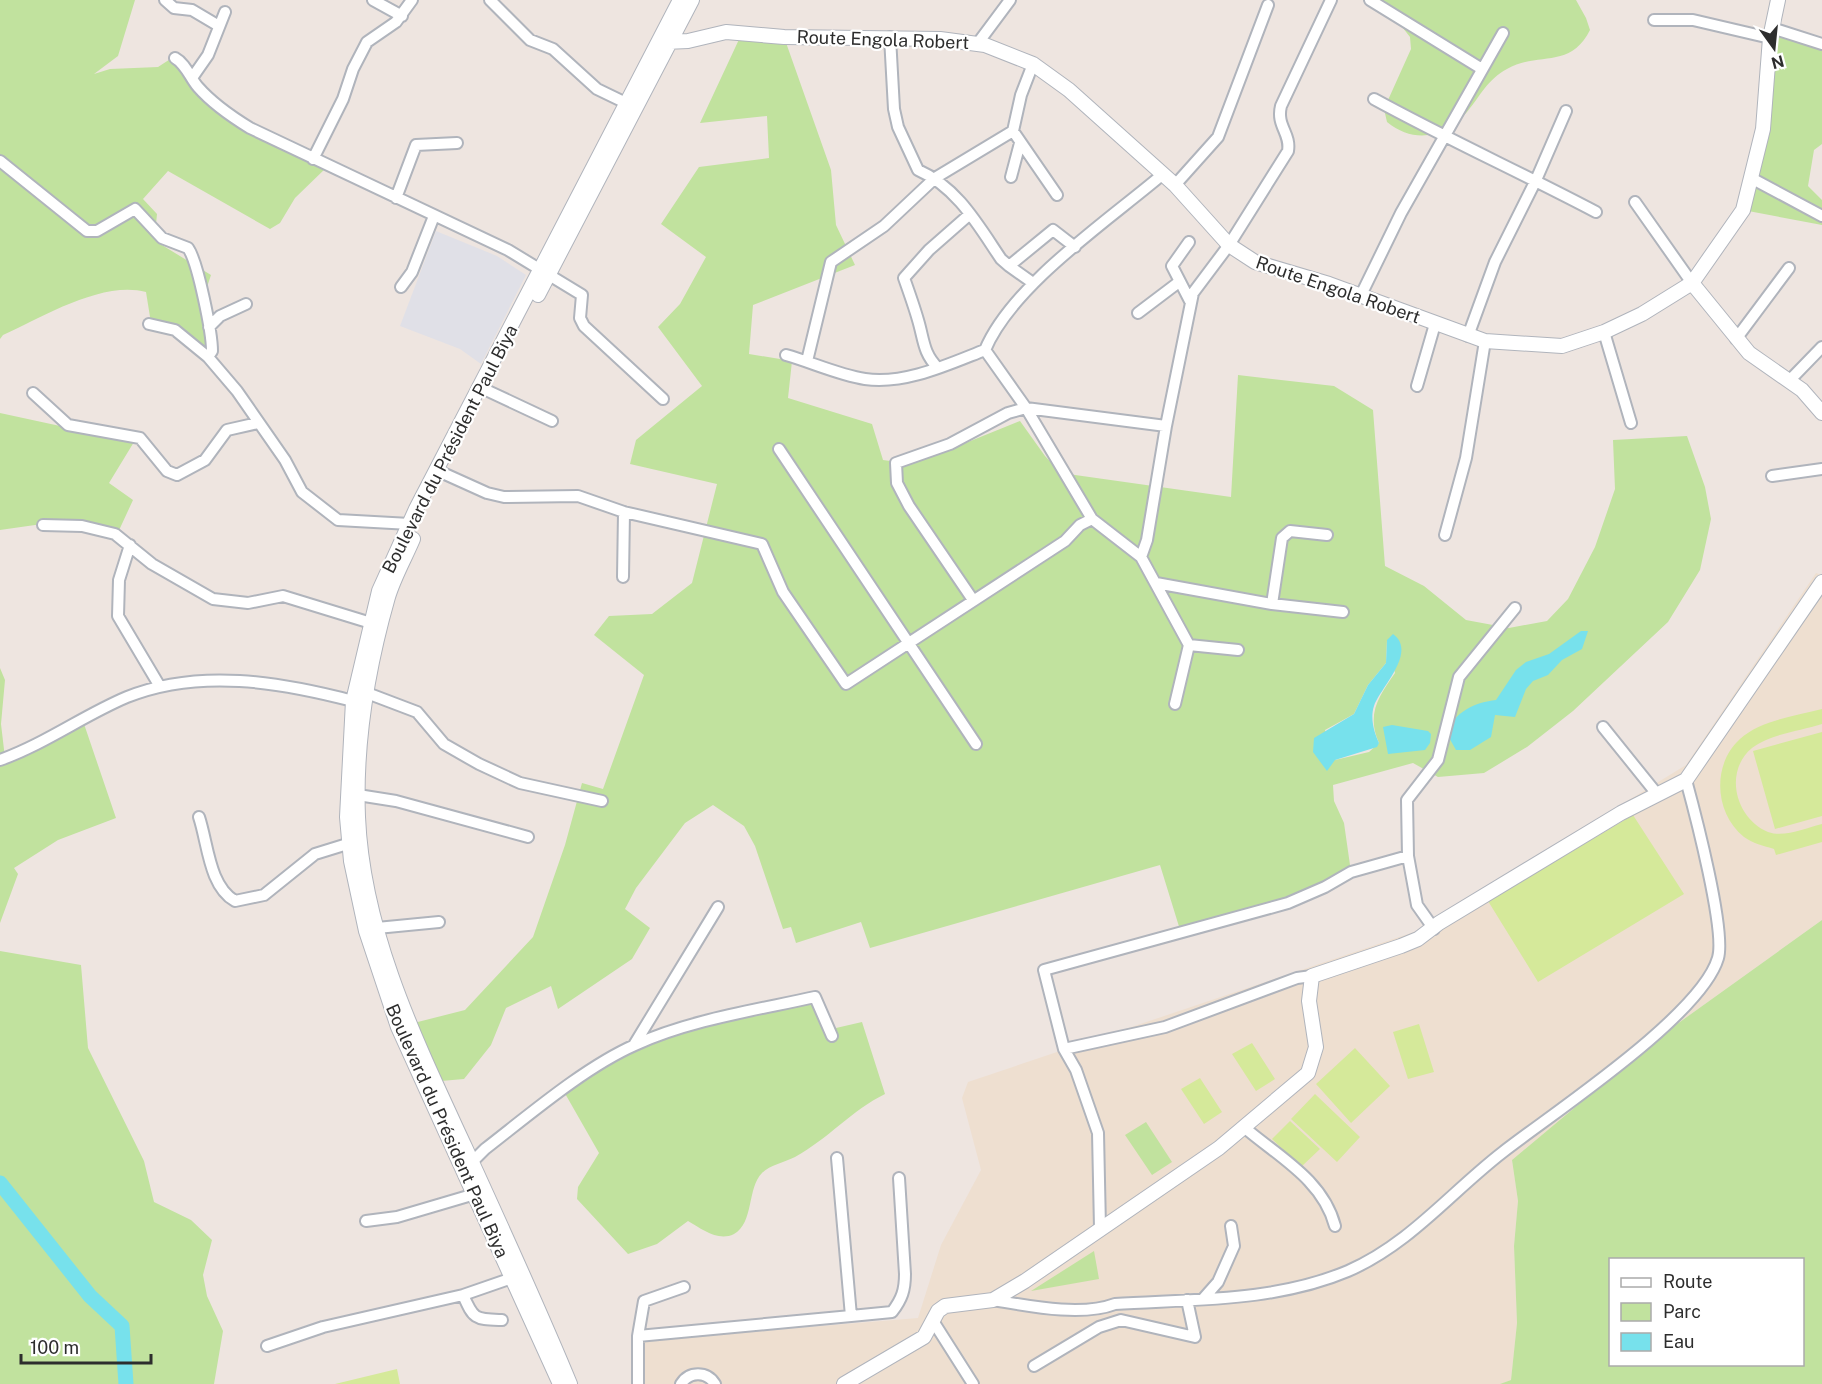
<svg xmlns="http://www.w3.org/2000/svg" width="1822" height="1384" font-family="'Public Sans',sans-serif">
  <rect width="100%" height="100%" fill="#eee5e0"/>
  <path fill="#e0e0e7" d="M436,231l61,25 29,19 -45,89 -21,-15 -60,-23z"/>
  <path fill="#eedfd0" d="M1816,573l6,2v345l-163,117 -147,123 6,41 -4,45 3,77 -6,57 -11,4h-855l-4,-43 277,-23 23,-73 40,-75 -19,-72 6,-16 446,-150 272,-167z"/>
  <path fill="#c1e29e" fill-rule="evenodd" d="M0,0h135l-17,56 -24,18 16,-5 48,-2 17,-11 56,61 97,49 -33,32 -15,25 -10,6 -102,-58 -25,28 14,15 -2,20 2,8 54,33 -6,18 3,64 -33,-27 -24,-7 -5,-31c-43,-12 -104,25 -143,43l-3,4z
    M1381,0h195l10,18 4,12c-20,40 -52,21 -83,39 -20,11 -26,26 -40,43 -22,26 -53,32 -80,10l-3,-13 27,-60 -1,-12z
    M1773,30l49,16v98l-8,6 -6,36 14,14v25l-79,-15z
    M742,33l42,4 47,133 5,55 19,40 -102,40 -4,49 43,7 -4,37 84,26 11,36 21,3 64,-21 52,-21 25,35 16,17 170,24 7,-122 96,11 39,24 12,156 39,20 42,34 43,8 38,-7 21,-22 27,-52 20,-58 -2,-49 74,-4 18,51 6,32 -11,51 -32,52 -95,89 -46,36 -43,26 -46,4 -25,-14 -80,22 1,16 10,22 7,49 -26,15 -144,46 -21,-68 -290,83 -9,-26 -65,21 -5,-16 -8,2 -28,-83 -11,-20 -31,-21 -28,18 -49,65 -11,21 25,19 -18,31 -74,50 -7,-23 -45,22 -15,37 -27,34 -23,2 -43,-54 67,-17 68,-73 32,-92 17,-62 21,6 41,-114 -50,-40 15,-19 43,-2 40,-31 25,-99 -87,-20 6,-24 66,-54 -44,-59 22,-23 26,-47 -45,-33 38,-57 70,-9 -2,-42 -67,7zM1387,640l8,33c-16,23 -29,41 -16,70l-10,9 -34,8 -10,-30 29,-16 14,-29 18,-22z
    M0,413l134,29 -25,41 24,17 -18,39 -15,-12 -44,-5 -56,8z
    M0,668l5,12 -4,44 4,34 78,-37 33,97 -58,22 -44,28 4,6 -18,49z
    M1822,920v464h-322l11,-4 6,-57 -3,-77 4,-45 -6,-41 147,-123zM1610,1260h192v104h-192z
    M0,951l81,14 7,83 56,113 10,41 37,18 21,20 -9,35 4,21 16,35 -9,53h-214z
    M815,997l18,38 3,-7 26,-6 23,72c-33,16 -57,45 -90,63 -10,5 -25,8 -33,16 -15,15 -8,50 -28,61 -16,8 -32,-5 -46,-13l-31,23 -29,10 -51,-55 1,-12 21,-34 -36,-63 92,-53z
    M1146,1122l26,40 -20,13 -27,-40z
    M1094,1251l5,28 -68,12z"/>
  <path fill="#d5e99a" d="M1822,709v15c-22,7 -52,10 -70,24 -29,24 -16,71 16,84 16,6 38,-4 54,-8v18l-46,13 -2,-6c-10,-3 -22,-6 -30,-12 -30,-24 -32,-73 -4,-98 21,-19 56,-23 82,-30z
    M1822,732v84l-47,13 -22,-78z
    M1633,815l51,79 -146,88 -50,-81z
    M1419,1024l15,48 -26,7 -15,-47z
    M1252,1043l23,36 -19,12 -24,-37z
    M1355,1048l35,38 -39,37 -35,-39z
    M1200,1078l22,34 -18,12 -23,-35z
    M1315,1094l45,43 -23,25 -46,-43z
    M1290,1121l30,28 -19,18 -29,-28z
    M397,1369l3,15h-65z"/>
  <path fill="#77e1ec" d="M1581,631h7l-6,18 -20,11 -14,15 -15,6 -7,8 -11,28 -20,-2 -4,22 -21,13h-14l-9,-16c6,-22 29,-32 49,-34l20,-30 10,-8 23,-8z
    M1393,634c25,18 -13,54 -19,72 -4,12 0,26 5,37l-2,4 -42,13 -8,11 -14,-19 1,-14 40,-24 14,-29 18,-22 1,-23z
    M1392,725l36,6 3,3 -1,9 -5,7 -37,4 -5,-27z"/>
  <g fill="none" stroke-linecap="round" stroke-linejoin="round">
    <path stroke="#77e1ec" stroke-width="15" d="M0,1183l90,113 32,30 4,58"/>
    <defs>
      <path id="street" d="M165,0l9,8 18,2 27,16
        M373,0l29,16
        M490,0l40,40 23,9 44,40 31,15
        M1370,0l112,69
        M1654,20h39l77,18
        M1772,28l50,16
        M890,37l4,72 4,18 20,43c39,17 60,55 83,89l8,7 44,-36 22,17
        M978,43l32,-43
        M175,58c11,6 15,20 23,29 14,16 34,30 52,41l258,122 74,45 -2,23 4,8 79,73
        M192,78l16,-23 17,-43
        M1374,99c73,40 148,74 222,113
        M1013,131l44,64
        M313,159l30,-60 10,-30 14,-27 29,-20 16,-22
        M0,161l87,70h10l38,-22 27,29 26,10c10,14 24,85 24,103l-4,6
        M1011,177l9,-34
        M1751,178l71,38
        M1175,185l43,-48 50,-132
        M396,198l20,-53 41,-2
        M1635,202l57,81
        M1189,242l-17,24 18,35
        M1009,266l24,17
        M401,287l11,-15 22,-56
        M1361,295l40,-82 102,-180
        M1138,313l41,-31
        M149,324l26,6 33,27 29,34 48,69 17,32 36,28 72,4
        M209,327l11,-11 26,-12
        M1604,332l27,91
        M1468,336l27,-74 41,-82 30,-69
        M1736,339l53,-71
        M985,350c27,-65 124,-130 178,-176
        M786,355c25,7 53,20 79,24 40,6 84,-15 120,-29l41,58 140,18 27,-133 36,-48 59,-94c3,-18 -12,-25 -7,-45l50,-106
        M807,361l24,-99 53,-36 51,-48 78,-47 8,-36 12,-31
        M938,368c-15,-15 -14,-28 -20,-48 -4,-14 -9,-28 -14,-42l25,-28 41,-36
        M1789,381l33,-34
        M1417,386l18,-62
        M488,391l64,30
        M33,393l35,32 72,13 27,33 10,4 28,-15 22,-30 31,-7
        M779,449l197,295
        M436,470l51,23 17,4 74,-1 46,16 138,32 21,48 63,92 219,-143 15,-16 12,-6
        M1772,476l50,-7
        M43,525l39,1 33,8 37,30 61,35 35,4 35,-7 88,27
        M1445,535l21,-77 19,-117
        M130,545l-11,35 -1,36 41,69
        M1141,557l6,-17 19,-114
        M623,577l1,-65
        M1156,583l116,21 71,8
        M973,600l-64,-94 -12,-23 -1,-20 54,-19 58,-31 18,-5 66,111 49,38 48,88 -14,59
        M1272,604l10,-66 8,-7 37,4
        M1189,645l49,5
        M367,693l50,19 27,32 35,20 41,19 82,18
        M1603,727l54,67
        M0,760c45,-16 84,-45 127,-63 72,-29 153,-15 226,4
        M358,795l38,6 132,36
        M199,817c9,27 10,69 36,84l29,-6 51,-41 42,-13
        M1408,856l-1,-56 31,-40 21,-83 56,-69
        M377,928l62,-6
        M634,1045l84,-138
        M1064,1049l101,-22 132,-49 15,-2
        M1245,1128c34,29 78,52 90,98
        M472,1162l13,-13c44,-34 100,-82 150,-104 54,-25 122,-35 180,-48l17,39
        M366,1221l31,-4 78,-23
        M1100,1228l-2,-95 -22,-63 -12,-21 -20,-79 244,-67 37,-16 26,-15 57,-16 9,49 17,24
        M463,1295c11,25 12,24 39,25
        M1203,1299l15,-17 16,-36 -3,-20
        M993,1300c36,6 88,17 122,4 77,-5 160,-2 233,-33 62,-27 103,-79 155,-119 50,-39 198,-136 215,-194 8,-27 -23,-145 -32,-178
        M851,1316l41,-4c10,-13 13,-22 13,-38l-6,-96
        M933,1321l40,63
        M638,1336l6,-35 40,-14
        M267,1346l56,-19 140,-32 49,-17
        M1034,1366l65,-39 22,-7 74,17 -8,-37
        M638,1384v-48l213,-20 -14,-158
        M681,1384c8,-13 26,-13 34,0"/>
      <path id="secondary" d="M665,42l23,-1 38,-9 58,5 156,2 45,6 48,19 36,26 106,95 54,60 26,17 74,22 156,57 77,5 42,-14 38,-18 50,-31 51,-73 20,-81 7,-91 8,-38
        M1692,283l57,70 53,37 20,23
        M538,295l154,-295
        M413,539c-8,19 -19,38 -25,58 -20,70 -33,147 -30,220 5,117 59,226 107,330 36,79 72,157 105,237
        M560,1384l-162,-357 -32,-96 -15,-70 -4,-44 6,-116 26,-110 37,-82 264,-509
        M844,1384l80,-47 14,-26 7,-5 48,-6 32,-19 194,-133 89,-75 8,-26 -7,-46 3,-25 89,-30 17,-7 21,-16 182,-110 65,-33 136,-198"/>
    </defs>
    <use href="#street" stroke="#b0b4bc" stroke-width="14"/>
    <use href="#secondary" stroke="#b0b4bc" stroke-width="16"/>
    <use href="#street" stroke="#fff" stroke-width="10"/>
    <use href="#secondary" stroke="#fff" stroke-width="14"/>
  </g>
  <g text-anchor="middle" stroke-width="4.5" stroke-linejoin="round" paint-order="stroke">
    <g font-size="18" fill="#2d2d2d" stroke="#fff">
      <text transform="translate(883 40) rotate(2)" y="6">Route Engola Robert</text>
      <text transform="translate(1338 290) rotate(19)" y="6">Route Engola Robert</text>
      <text transform="translate(450 449) rotate(-63)" y="6">Boulevard du Président Paul Biya</text>
      <text transform="translate(447 1131) rotate(66)" y="6">Boulevard du Président Paul Biya</text>
    </g>
  </g>
  <rect x="1609" y="1258" width="195" height="108" fill="#ffffff" stroke="#ababab" stroke-width="1.5"/>
  <rect x="1621" y="1278" width="30" height="9" fill="#ffffff" stroke="#ababab" stroke-width="1.5"/>
  <text x="1663" y="1288" font-size="18" fill="#2d2d2d">Route</text>
  <rect x="1621" y="1303" width="30" height="18" fill="#c1e29e" stroke="#ababab" stroke-width="1.5"/>
  <text x="1663" y="1318" font-size="18" fill="#2d2d2d">Parc</text>
  <rect x="1621" y="1333" width="30" height="18" fill="#77e1ec" stroke="#ababab" stroke-width="1.5"/>
  <text x="1663" y="1348" font-size="18" fill="#2d2d2d">Eau</text>
  <g transform="translate(1774 48) rotate(165)" stroke="#ffffff" stroke-width="4.5" paint-order="stroke">
  <path d="M0-4.5L10 22L0 15L-10 22Z" fill="#2d2d2d"/>
  <text y="-9" font-size="16" font-weight="bold" text-anchor="middle" fill="#2d2d2d">N</text>
  </g>
  <path d="M21 1354v9h130v-9" fill="none" stroke="#2d2d2d" stroke-width="3"/>
  <text x="30" y="1354" font-size="18" fill="#2d2d2d" stroke="#ffffff" stroke-width="4.5" paint-order="stroke">100 m</text>
</svg>
